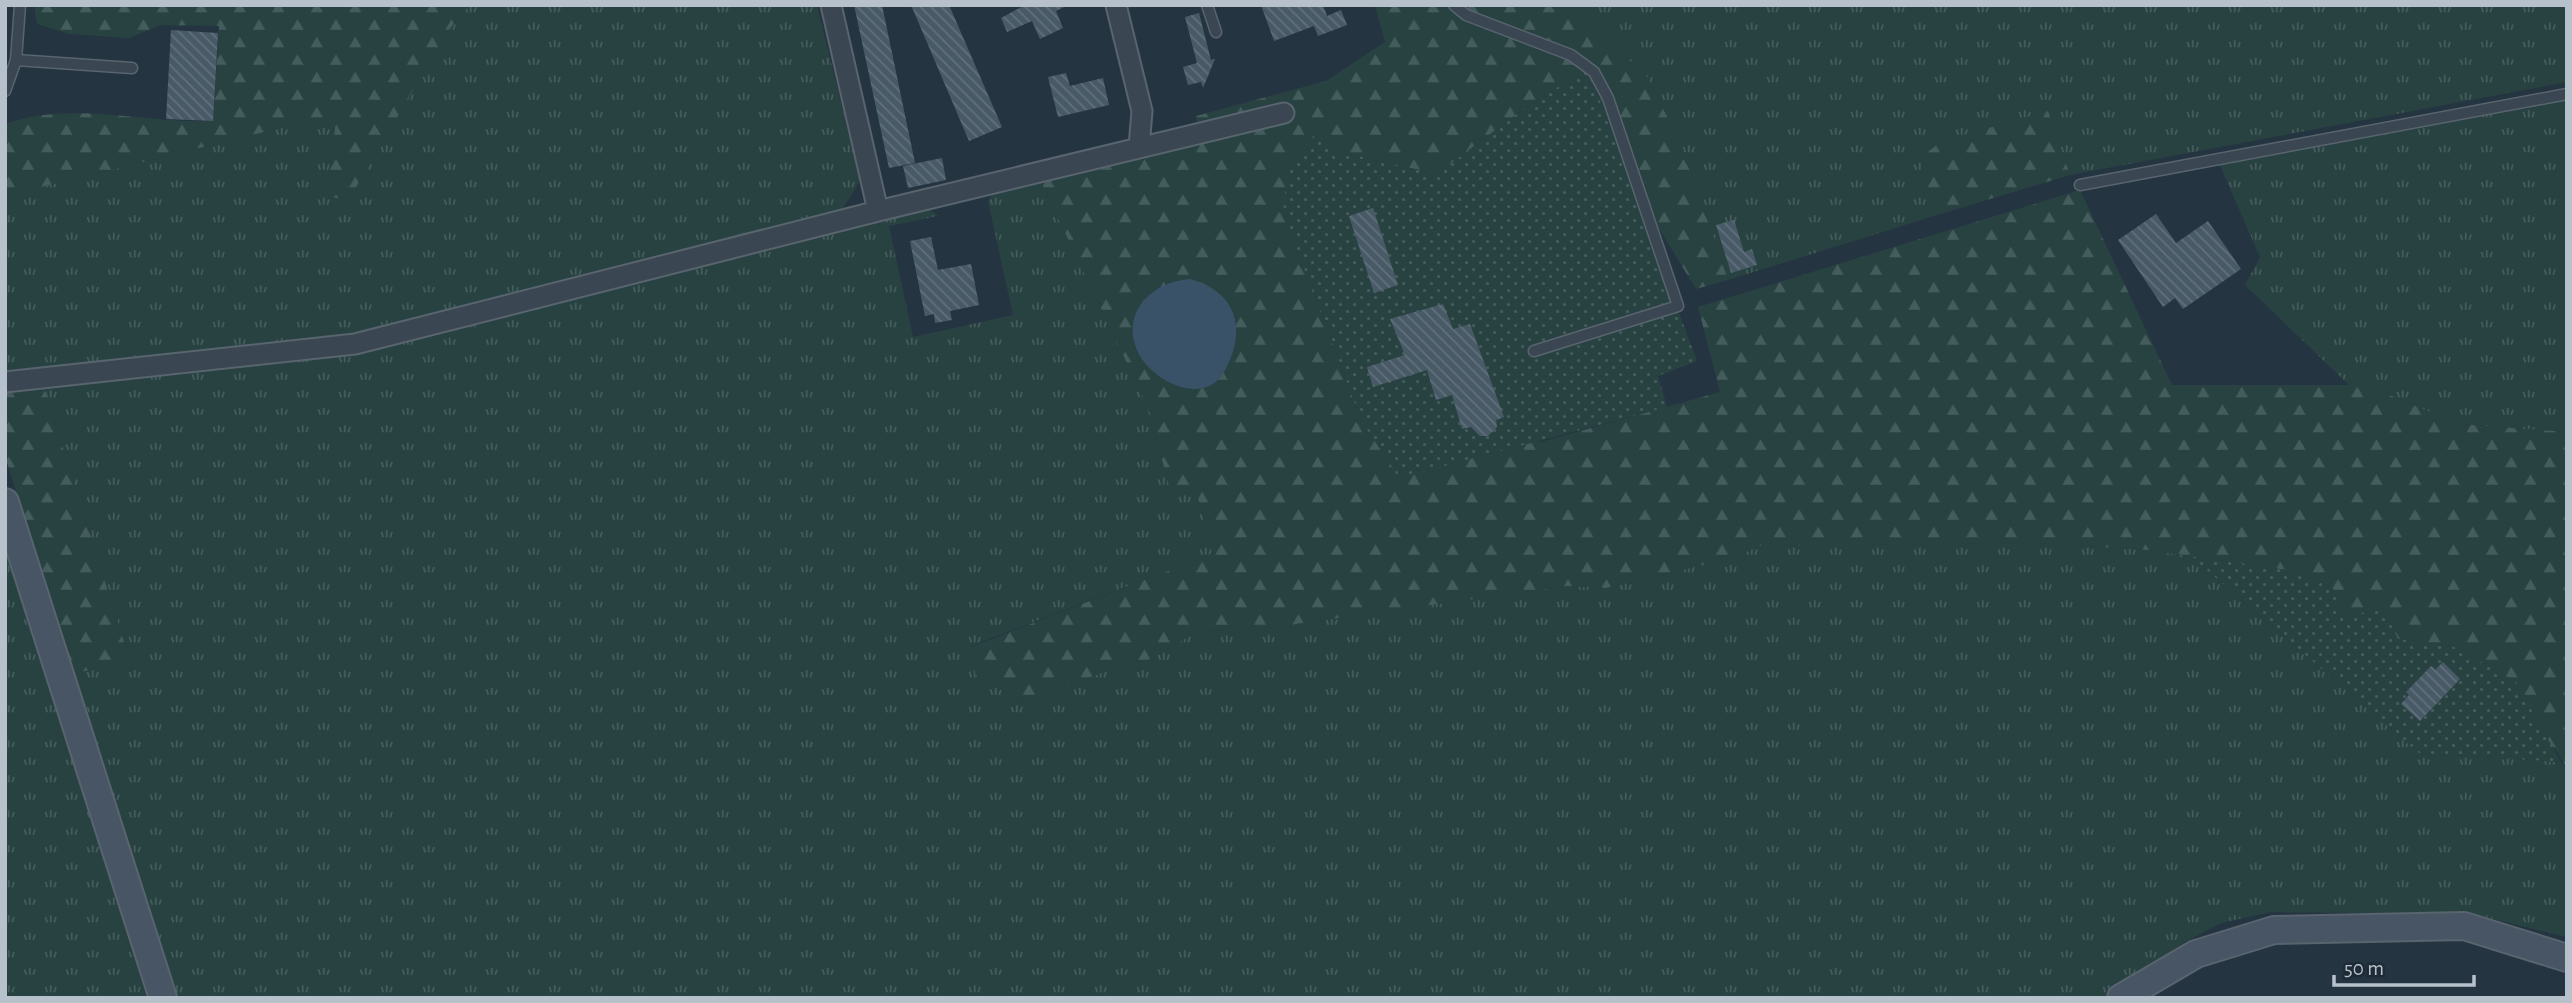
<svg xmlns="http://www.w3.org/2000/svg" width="2572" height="1003" font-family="'Alegreya Sans',sans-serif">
  <defs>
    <pattern id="grass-tufts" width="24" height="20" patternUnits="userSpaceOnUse" patternTransform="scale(1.75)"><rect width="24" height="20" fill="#284242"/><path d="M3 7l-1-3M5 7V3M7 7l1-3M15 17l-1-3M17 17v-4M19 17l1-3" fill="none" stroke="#455c5c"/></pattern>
    <pattern id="forest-firs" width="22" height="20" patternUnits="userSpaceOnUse" patternTransform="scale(1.75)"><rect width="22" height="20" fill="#284242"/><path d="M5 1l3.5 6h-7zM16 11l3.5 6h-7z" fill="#455c5c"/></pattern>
    <pattern id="garden-dots" width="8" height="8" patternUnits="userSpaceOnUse" patternTransform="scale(1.75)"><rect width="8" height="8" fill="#284242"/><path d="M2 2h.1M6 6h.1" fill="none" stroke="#455c5c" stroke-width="1.8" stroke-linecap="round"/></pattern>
    <pattern id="building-back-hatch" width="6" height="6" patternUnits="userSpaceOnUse" patternTransform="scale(1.75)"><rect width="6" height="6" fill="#495a67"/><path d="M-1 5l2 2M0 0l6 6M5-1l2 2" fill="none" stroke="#61707b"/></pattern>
  </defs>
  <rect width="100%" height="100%" fill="#253441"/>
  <path fill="url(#grass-tufts)" d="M469,5h348l43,176 -17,27 -491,128 -347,37v-177l332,-82 -10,72z
    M1569,5h998v77l-497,93 -22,-64 -126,67 15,37 -209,65 -46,-134 -35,-69z
    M2567,97v335l-109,-8 -92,-39h-17l-104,-100 15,-28 -42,-96z
    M1040,180l105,221 24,83 29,14 16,55 -243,93 5,31 47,24 84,-30 44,-12 47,-28 61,-2 308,-43 39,2 126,-30 27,-12 276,-3 113,7 27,4 33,17 211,182 142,9 6,7v168l-94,-23 -202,-2 -50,11 -36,19 -83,56h-1928l-102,-324 58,-13 -87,-276 315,-34 569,-144 11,9 -49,10 24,111 100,-22 -25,-114 7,-12z
    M5,539l145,459h-145z"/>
  <path fill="url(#forest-firs)" d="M34,5h435l-21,26 -92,156 -15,12 -10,-2 -4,-11 10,-72 -332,82v-72c67,-24 140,0 208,-3l6,-95 -58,-1 -32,13 -59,-4 -33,-10z
    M1375,5h194l78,72 35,69 46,134 -32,9 -67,-110 -41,-110 -55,33 -96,72 -106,-24 -15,-16 -33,78 79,210 179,20 179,-50 -22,-85 382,-117 92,195h194l92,39 109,8v337l-12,-20 -103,-103 -54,-7 -54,-24 -12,-28 -45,-17 -139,-20 -113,-7 -276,3 -27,12 -126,30 -39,-2 -308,43 -61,2 -47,28 -44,12 -83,30 -48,-24 -5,-30 243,-94 -16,-55 -29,-14 -24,-83 -105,-221 162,-37 -6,-27 130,-35 59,-39z
    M2048,111l22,64 -133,40 -15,-37v-21l18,-15z
    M43,385l87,276 -58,13 -67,-218v-67z"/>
  <path fill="url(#garden-dots)" d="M1588,69l109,292 -39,15 9,31 -268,71 -37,-56 -79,-210 5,-46 28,-33 15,17 106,24 96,-72z
    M2175,554l112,16 45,17 12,28 41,-5 13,29 54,7 63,35 46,81 -142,-9 -211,-182z"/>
  <path fill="#395268" d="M1191,279c47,14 56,52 33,93 -20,34 -68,11 -84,-16 -23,-41 11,-75 51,-77z"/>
  <path fill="url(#building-back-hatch)" d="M854,5h28l33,158 -26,5z
    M911,5h38l53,122 -33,14z
    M1025,5h43l-12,6 7,17 -23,11 -8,-18 -25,11 -6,-14z
    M1261,5h62l4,11 14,-6 6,15 -29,11 -4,-10 -40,15z
    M1199,13l12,47 4,-1 -12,29 -2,-6 -13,3 -5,-18 14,-4 -12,-46z
    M171,30l47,3 -5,88 -47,-2z
    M1066,73l4,13 33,-8 6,27 -51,12 -10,-40z
    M942,158l4,22 -38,8 -5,-22z
    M1373,208l25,77 -24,8 -25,-77z
    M2156,214l20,29 32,-22 33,48 -58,40 -8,-11 -12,9 -45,-67z
    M1734,220l10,32 8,-3 5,16 -26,8 -15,-48z
    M931,237l7,33 33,-6 8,41 -29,6 2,9 -17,3 -1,-9 -9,2 -15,-75z
    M1443,304l10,25 17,-5 34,93 -8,3 1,7 -9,9h-8l-9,-9 -9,2 -10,-34 -16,5 -9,-30 -54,17 -6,-20 38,-12 -15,-36z
    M2443,662l17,17 -40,42 -19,-17 8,-9 -3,-3 25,-26 4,4z"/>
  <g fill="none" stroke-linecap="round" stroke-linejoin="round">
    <defs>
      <path id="service" d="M1207,5l9,27
        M1454,5l12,10 105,40 23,17 14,26 70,208 -144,45
        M16,60l116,8
        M5,91l11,-31 4,-55
        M2080,185l487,-91"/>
      <path id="minor" d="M831,5l47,206
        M1116,5l26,106 -3,36
        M5,382l350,-38 523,-133 406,-98"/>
      <path id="secondary" d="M5,502l158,496
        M2121,998l75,-44 78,-24 190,-4 103,32"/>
    </defs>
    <use href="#service" stroke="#58646e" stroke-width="13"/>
    <use href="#minor" stroke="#58646e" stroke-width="23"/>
    <use href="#secondary" stroke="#58646e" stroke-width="30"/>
    <use href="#service" stroke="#3a4651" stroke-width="10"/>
    <use href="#minor" stroke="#3a4651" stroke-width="19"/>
    <use href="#secondary" stroke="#485564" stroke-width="26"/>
  </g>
  <rect width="2572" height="1003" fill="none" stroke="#b7c1cb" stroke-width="14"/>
  <path d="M2334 975v10h140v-10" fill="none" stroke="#b7c1cb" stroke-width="3.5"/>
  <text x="2344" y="975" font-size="21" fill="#b7c1cb" stroke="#1e2b36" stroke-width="5" paint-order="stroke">50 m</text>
</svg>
